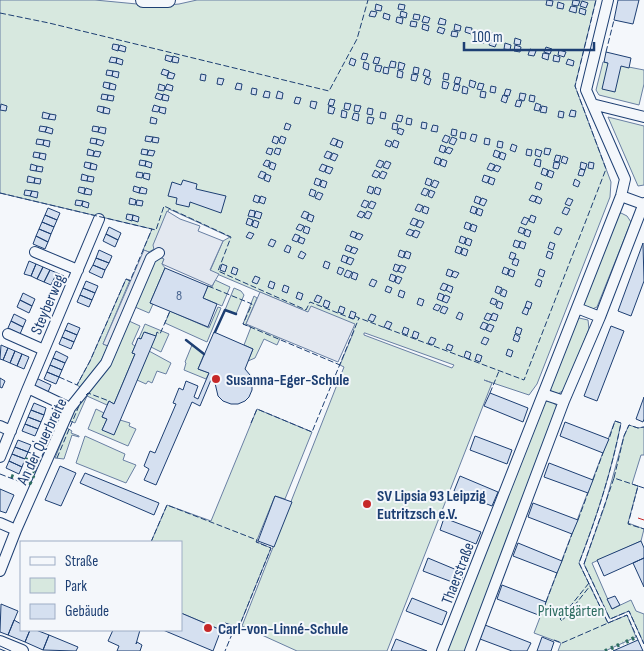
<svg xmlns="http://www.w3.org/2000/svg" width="644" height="651" font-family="'Sofia Sans Condensed',sans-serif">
  <rect width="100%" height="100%" fill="#f4f7fb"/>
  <path fill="#d7e8df" stroke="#687fa3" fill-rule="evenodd" d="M0,0h95l63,6 21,-2 18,-4h399l-21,86 36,96 -1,15 -73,187 -8,11 -45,-15 8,3 -105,268h-90l-55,-25 102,-259 -4,-2 14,-34 -1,-2 -44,-16 -99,-42 13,-30 7,-4 -61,-28 -14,32 -1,8 -5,3 -6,-2 9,-21 -152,-36zM364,333h1l89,32 -2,3 -88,-33z
    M603,62l41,8v14l-5,21 -40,-10 -3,-5z
    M608,117l36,9v59l-6,1z
    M621,213l6,3 4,6 -34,85 -7,3 -6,-3 -2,-7 34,-84z
    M160,257l4,2 -2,5 3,4 -15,35 3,1 -4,9 -14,-6 19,-45z
    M126,279l4,1 -27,64 5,2 -8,17 -20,24 -3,-2 13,-24z
    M215,280l15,7 -8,19 -19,-8 5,-12 4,1z
    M234,288l7,3 3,4 -8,19 -11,-4z
    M254,296l3,2 -11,26 36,10 -5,11 -13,-6 -9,19 -7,3 5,-12 -9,-4 7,-18 -8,-3z
    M218,307l3,1 -14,34 -42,-19 5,-12 39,17z
    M579,318l9,2 1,9 -24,60 -7,5 -7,-3 -2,-7 25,-63z
    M129,321l11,5 -8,18 3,2 -3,7 3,1 -21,50 -5,-3 -2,4 -20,-9 -12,27 -5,-2 7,-17 32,-38 5,-9z
    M145,324l24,10 -8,18 -10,-5 4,-11 -10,-4 -4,7 -2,-1z
    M192,345l12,9 -6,15 11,4 -3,6 -22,-9 2,-7 -1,-1z
    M149,351l22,12 -5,11 -9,-3 -5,12 -4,-2 -2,3 -9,-4z
    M550,400l7,6 -90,245h-22l100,-250z
    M96,409l8,4 -2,4 5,2 -5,11 18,-10 10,3 -1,3 7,3 -8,17 -40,-17z
    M257,409l55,23 -27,67 -10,-3 -18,44v2l14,6 -32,79 -14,-4 -4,7 -40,-17v-71h-30l16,-37 44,16z
    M615,421l6,2c-10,50 -24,93 -42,140l29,60 19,-8 9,22 -31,14h-47l3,-8 -27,-10z
    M629,425l9,3 6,-1v28h-3l-9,29 6,2 -10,37 16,6 -3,12 -49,22 20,46 19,-9 5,11 8,3v30l-15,-33 -19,8 -26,-55 21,-59 19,-69z
    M67,428l5,3 -1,2 8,3v1l-7,-2 -8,24 -9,-1z
    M85,436l40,18 -2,6 13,5 -10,18 -50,-20z"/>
  <path fill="#e3e8f0" stroke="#687fa3" d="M167,211l13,8 20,7 -2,5 25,10 -13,29 9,4 -7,12 -50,-22 2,-5 -4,-2 -4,2 -3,-14z
    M144,250l5,2 -41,94 -5,-2z
    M260,292l48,20 3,-6 44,18 -17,38 -92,-38z"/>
  <path fill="#d5e0f0" stroke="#1d3f73" d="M547,0l6,1 -1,5 -6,-1z
    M573,0l7,1 -2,5 -6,-1z
    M618,0h21l-6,24 -19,-4z
    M582,1l6,2 -2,5 -6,-2z
    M558,2l6,2 -1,5 -6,-1z
    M376,4l6,2 -1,5 -6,-1z
    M399,4l6,1 -1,5 -6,-1z
    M571,6l6,1 -1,6 -7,-2z
    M580,8l6,2 -1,5 -6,-2z
    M371,11l6,1 -2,5 -6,-1z
    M401,11l6,2 -1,5 -6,-2z
    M384,13l6,2 -1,5 -6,-2z
    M414,14l6,1 -1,5 -6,-1z
    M424,16l6,2 -2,5 -6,-1z
    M397,17l6,1 -1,6 -6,-2z
    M440,18l6,2 -1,5 -7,-1z
    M411,21l6,1 -1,5 -6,-1z
    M423,24l6,2 -1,5 -6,-2z
    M455,24l6,2 -1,5 -6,-1z
    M439,27l6,2 -2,5 -6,-2z
    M466,27l6,1 -1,6 -6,-2z
    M452,31l6,1 -1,5 -6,-1z
    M482,31l6,1 -2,6 -6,-2z
    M491,33l6,1 -2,6 -6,-2z
    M479,37l7,1 -2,5 -6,-1z
    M515,38l6,2 -1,5 -6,-1z
    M491,40l6,2 -2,5 -6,-2z
    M505,43l6,2 -1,5 -6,-1z
    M113,44l6,1 -1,6 -6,-2z
    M120,45l6,2 -1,5 -7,-2z
    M515,45l6,2 -1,5 -6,-1z
    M546,47l6,2 -2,5 -6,-2z
    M530,49l6,2 -2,5 -6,-1z
    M559,50l7,2 -2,5 -6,-2z
    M606,52l25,6 -2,10 -8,-2 -6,26 -13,-3 6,-26 -4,-1z
    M363,53l5,1 -2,6 -5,-1z
    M543,53l6,1 -1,6 -6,-2z
    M166,55l7,2 -2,5 -6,-2z
    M554,55l6,2 -1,5 -6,-1z
    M173,56l6,2 -1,5 -6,-1z
    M111,57l6,1 -1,5 -7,-1z
    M375,57l5,1 -2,6 -5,-1z
    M117,58l6,2 -1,5 -6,-2z
    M351,58l5,2 -2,6 -5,-2z
    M568,59l6,2 -1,5 -7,-2z
    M391,61l5,1 -1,6 -6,-1z
    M364,62l5,2 -1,6 -5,-2z
    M399,62l6,2 -2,6 -5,-1z
    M376,65l6,1 -2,6 -5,-1z
    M384,67l5,1 -1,6 -5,-1z
    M414,67l5,1 -1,6 -5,-1z
    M163,69l6,2 -2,5 -6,-2z
    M425,69l5,2 -1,6 -6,-2z
    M107,70l6,1 -1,5 -6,-1z
    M398,70l5,2 -1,6 -5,-1z
    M113,71l6,1 -1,6 -6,-2z
    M169,72l6,2 -2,5 -6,-1z
    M444,73l5,1 -1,6 -5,-1z
    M201,74l5,1 -1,6 -5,-1z
    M412,74l6,1 -2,6 -5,-1z
    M426,77l5,2 -2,6 -5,-2z
    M456,77l5,1 -2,6 -5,-1z
    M218,78l6,1 -2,6 -5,-1z
    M470,80l6,2 -2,6 -5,-2z
    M443,81l6,2 -2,6 -5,-1z
    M104,82l6,1 -1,6 -6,-2z
    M110,83l6,2 -1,5 -6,-1z
    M237,83l5,1 -1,6 -6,-1z
    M479,83l5,1 -2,6 -5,-1z
    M159,84l6,2 -1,5 -6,-1z
    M167,84l6,2 -1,5 -7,-2z
    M455,84l5,1 -2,6 -5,-1z
    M463,86l5,2 -1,6 -5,-1z
    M491,86l5,1 -1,6 -5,-1z
    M252,88l5,1 -1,6 -5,-1z
    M506,89l5,1 -2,6 -5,-1z
    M265,91l5,1 -1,6 -6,-1z
    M278,91l5,2 -1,6 -6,-1z
    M481,91l5,1 -1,6 -5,-1z
    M157,93l6,2 -2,5 -6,-2z
    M520,93l6,1 -2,7 -5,-2z
    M102,94l6,1 -1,5 -6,-1z
    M163,94l6,2 -1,5 -6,-1z
    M108,95l6,1 -1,5 -6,-1z
    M503,95l5,2 -2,6 -5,-2z
    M530,95l5,1 -1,6 -5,-1z
    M296,97l5,1 -2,6 -5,-1z
    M330,99l5,1 -2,6 -5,-1z
    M517,100l5,1 -2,6 -5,-1z
    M311,101l6,1 -2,7 -5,-2z
    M345,103l6,1 -2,6 -5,-1z
    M536,103l5,2 -2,6 -5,-1z
    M1,104l6,2 -1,5 -6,-1z
    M154,105l6,2 -2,5 -6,-1z
    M355,105l6,1 -2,6 -5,-1z
    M98,106l6,1 -1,6 -6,-2z
    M329,106l6,2 -2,6 -5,-1z
    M542,106l5,1 -1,6 -6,-1z
    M104,107l6,2 -1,5 -6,-1z
    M160,107l6,1 -1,6 -6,-2z
    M368,108l5,1 -1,6 -5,-1z
    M342,110l5,2 -1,6 -5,-1z
    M571,110l5,1 -1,6 -6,-1z
    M559,111l5,1 -1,6 -5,-1z
    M43,112l7,2 -2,5 -6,-1z
    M381,112l5,1 -1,6 -5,-1z
    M354,113l5,1 -1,7 -6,-2z
    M50,114l6,1 -1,5 -7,-1z
    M398,115l5,1 -2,6 -5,-1z
    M151,117l6,2 -1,5 -6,-1z
    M368,117l6,1 -2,6 -5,-1z
    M407,118l5,1 -1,6 -5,-1z
    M422,122l5,1 -1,6 -5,-1z
    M286,123l5,2 -2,5 -5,-1z
    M393,123l5,1 -1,6 -5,-1z
    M433,125l5,1 -1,6 -6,-1z
    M40,126l7,1 -2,5 -6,-1z
    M93,126l6,1 -1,5 -6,-1z
    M47,127l6,2 -1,5 -7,-2z
    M100,127l6,1 -1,6 -7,-2z
    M399,128l5,2 -2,5 -5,-2z
    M452,129l5,1 -1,6 -5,-1z
    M461,132l5,1 -1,6 -5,-1z
    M472,134l5,1 -2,7 -5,-2z
    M445,135l5,2 -3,6 -5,-2z
    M146,136l7,1 -2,5 -6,-1z
    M274,136l5,2 -2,6 -5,-2z
    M281,136l5,2 -2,6 -5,-2z
    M153,137l6,1 -1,5 -6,-1z
    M452,137l5,2 -3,6 -5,-2z
    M91,138l6,1 -1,5 -6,-1z
    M333,138l5,2 -3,6 -5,-2z
    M485,138l5,1 -1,6 -5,-1z
    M37,139l7,1 -1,5 -7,-1z
    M97,139l7,2 -2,5 -6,-2z
    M44,140l6,1 -1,6 -6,-2z
    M338,140l5,2 -2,6 -5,-2z
    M387,140l5,2 -2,5 -5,-2z
    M394,140l5,2 -2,6 -5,-2z
    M498,141l5,1 -1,6 -5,-1z
    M512,144l5,2 -2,6 -5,-2z
    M441,145l5,2 -2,6 -5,-2z
    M448,147l5,2 -3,5 -5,-2z
    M268,148l5,1 -2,6 -5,-2z
    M276,148l5,1 -2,6 -5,-2z
    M545,148l6,1 -2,6 -5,-1z
    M88,149l6,2 -1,5 -6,-1z
    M142,149l6,1 -1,5 -6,-1z
    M527,149l5,1 -1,6 -5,-1z
    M536,149l6,2 -2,6 -5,-2z
    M149,150l6,1 -2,5 -6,-1z
    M495,150l5,2 -2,6 -5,-2z
    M95,151l6,1 -2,5 -6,-1z
    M327,151l5,2 -3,6 -5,-2z
    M34,152l6,1 -1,5 -6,-1z
    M501,152l5,2 -2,6 -5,-2z
    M40,153l6,1 -1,6 -6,-2z
    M333,153l5,2 -3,6 -5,-2z
    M556,155l5,1 -2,6 -5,-1z
    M563,156l5,2 -2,6 -5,-2z
    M436,157l5,2 -2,6 -5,-2z
    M442,159l5,2 -2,6 -5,-2z
    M536,159l5,1 -1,7 -6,-2z
    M140,160l6,1 -1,5 -6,-1z
    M266,160l4,1 -2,6 -5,-2z
    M379,160l5,2 -3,6 -5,-2z
    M146,161l6,2 -1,5 -6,-2z
    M386,161l5,2 -3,6 -5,-2z
    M85,162l6,1 -1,6 -6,-2z
    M271,162l5,2 -2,6 -5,-2z
    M554,162l6,1 -2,6 -5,-1z
    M581,162l6,2 -2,6 -5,-2z
    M589,162l5,1 -1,6 -5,-1z
    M91,163l6,2 -1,5 -6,-1z
    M490,163l5,2 -3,6 -5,-2z
    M31,164l6,2 -1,5 -6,-1z
    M322,164l5,2 -3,6 -5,-2z
    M496,165l5,2 -3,5 -5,-2z
    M37,166l6,1 -1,5 -6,-1z
    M327,166l6,2 -3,6 -5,-2z
    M543,168l5,2 -2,6 -5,-2z
    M580,169l5,1 -2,6 -5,-1z
    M375,170l5,3 -3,5 -5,-2z
    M549,170l5,2 -2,6 -5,-2z
    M261,171l5,2 -3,6 -5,-2z
    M382,171l5,2 -3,6 -5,-2z
    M137,172l6,1 -1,5 -6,-1z
    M144,173l6,1 -1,6 -6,-2z
    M82,174l6,2 -1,5 -6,-1z
    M266,174l5,2 -2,6 -5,-2z
    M484,175l6,2 -3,6 -5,-2z
    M28,176l7,2 -1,5 -7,-1z
    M88,176l6,1 -1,5 -6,-1z
    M490,177l5,2 -2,6 -5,-2z
    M35,178l6,1 -1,5 -6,-1z
    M316,178l5,2 -2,6 -5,-2z
    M427,178l5,2 -2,6 -5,-2z
    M575,179l5,3 -2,5 -5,-2z
    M183,180l14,4 -1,5 30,7 -5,17 -31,-11 -1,5 -13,-3 1,-6 -9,-2 4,-14 9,3z
    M322,180l5,2 -2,6 -5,-2z
    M434,180l5,2 -3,6 -5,-2z
    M537,182l5,2 -2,6 -5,-2z
    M134,186l6,2 -1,5 -6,-2z
    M369,186l5,2 -2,6 -5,-2z
    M79,187l6,1 -1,6 -6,-2z
    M141,187l6,2 -1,5 -7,-1z
    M376,187l5,2 -2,6 -5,-2z
    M86,188l6,2 -1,5 -7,-1z
    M424,188l5,2 -3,6 -5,-2z
    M311,189l5,2 -2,6 -5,-2z
    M25,190l7,1 -2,5 -6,-1z
    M430,190l5,2 -3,6 -4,-2z
    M32,191l6,1 -1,6 -7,-2z
    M318,192l5,2 -3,6 -5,-2z
    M255,195l5,2 -2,6 -5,-2z
    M532,195l5,2 -3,5 -5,-2z
    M261,196l5,2 -2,6 -5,-2z
    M476,196l5,2 -2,6 -5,-2z
    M537,196l5,3 -2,5 -5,-2z
    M130,198l6,2 -1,5 -6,-1z
    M482,198l5,2 -3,6 -5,-2z
    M568,198l5,2 -3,6 -5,-2z
    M76,200l7,1 -2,5 -6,-1z
    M137,200l6,1 -1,5 -6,-1z
    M364,200l5,2 -3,6 -5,-2z
    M83,201l6,2 -1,5 -6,-2z
    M371,201l5,2 -3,6 -5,-2z
    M418,204l5,2 -3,6 -5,-2z
    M424,206l5,2 -2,6 -5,-2z
    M472,206l5,2 -2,6 -5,-2z
    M565,207l5,2 -3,6 -5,-2z
    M48,208l12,5 -3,7 -12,-5z
    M478,208l5,2 -2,6 -5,-2z
    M250,210l5,1 -1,6 -6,-1z
    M256,211l6,2 -2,6 -6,-2z
    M304,211l5,2 -3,6 -5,-2z
    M360,211l5,2 -3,5 -5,-2z
    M367,211l5,2 -3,6 -5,-2z
    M127,214l6,1 -1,6 -6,-2z
    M309,214l5,2 -2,6 -5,-2z
    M45,215l12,5 -3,7 -12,-5z
    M133,215l6,2 -1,5 -6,-2z
    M531,215l5,2 -2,6 -5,-2z
    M524,217l5,2 -3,6 -5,-2z
    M248,218l5,2 -2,6 -5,-2z
    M413,218l5,2 -3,6 -5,-2z
    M254,220l5,2 -2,6 -5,-2z
    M419,220l5,2 -3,6 -5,-2z
    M42,222l12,5 -3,7 -12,-5z
    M466,222l5,2 -2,6 -5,-2z
    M299,224l5,2 -3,5 -5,-2z
    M472,224l5,2 -2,6 -5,-2z
    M305,226l5,2 -2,6 -5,-2z
    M109,227l12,6 -3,7 -12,-6z
    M520,227l5,2 -2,5 -5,-2z
    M557,227l5,2 -3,6 -5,-2z
    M39,229l12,5 -3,8 -12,-6z
    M409,229l5,2 -3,5 -5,-2z
    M526,229l5,2 -2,6 -5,-2z
    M415,230l5,2 -3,6 -5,-2z
    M352,231l5,2 -2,5 -5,-2z
    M249,232l5,2 -3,5 -5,-2z
    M358,233l5,2 -3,5 -5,-2z
    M106,234l12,6 -3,7 -12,-6z
    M295,234l5,2 -3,6 -5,-2z
    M36,236l12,6 -3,7 -12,-5z
    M461,236l5,2 -2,6 -5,-2z
    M300,237l5,2 -2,5 -5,-2z
    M467,238l5,2 -2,6 -5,-2z
    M271,239l5,2 -3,6 -5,-2z
    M515,240l5,2 -2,6 -5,-2z
    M521,241l5,2 -2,6 -5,-2z
    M550,242l5,2 -2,6 -5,-2z
    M643,243l1,38 -13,35 -13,-5z
    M287,245l4,2 -2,6 -5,-2z
    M347,245l5,2 -2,5 -5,-2z
    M457,246l5,2 -2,6 -5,-2z
    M353,247l5,2 -3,5 -5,-2z
    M463,248l5,2 -2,6 -5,-2z
    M99,250l13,6 -3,7 -13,-5z
    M400,250l5,2 -2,6 -5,-2z
    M301,251l5,3 -3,5 -5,-2z
    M406,251l5,2 -2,6 -5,-2z
    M548,251l5,2 -2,6 -5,-2z
    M511,252l5,2 -2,6 -5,-2z
    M343,255l5,2 -2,6 -5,-2z
    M349,257l5,2 -3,6 -5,-2z
    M96,258l13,5 -4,7 -12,-5z
    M514,258l5,2 -2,6 -5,-2z
    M29,261l7,3 -5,12 -7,-2z
    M325,261l5,2 -2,6 -5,-2z
    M36,264l7,3 -6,12 -6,-3z
    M222,264l5,2 -2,6 -5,-2z
    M395,264l5,2 -3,6 -4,-2z
    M93,265l12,5 -3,8 -13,-6z
    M401,265l5,2 -3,6 -5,-2z
    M43,267l7,3 -6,12 -7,-3z
    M233,267l5,2 -2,6 -5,-2z
    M339,267l5,2 -3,6 -4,-2z
    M504,267l5,2 -2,6 -5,-2z
    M165,268l43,18 -5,12 14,6 -9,23 -58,-24z
    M448,269l5,2 -2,6 -5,-2z
    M510,269l5,2 -2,6 -5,-2z
    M540,269l5,2 -2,6 -5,-2z
    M50,270l7,3 -6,12 -7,-3z
    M347,270l5,2 -3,6 -5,-2z
    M454,271l5,2 -3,5 -5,-2z
    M353,272l5,2 -2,6 -5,-2z
    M57,273l7,3 -6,12 -7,-3z
    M391,274l5,2 -2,6 -5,-2z
    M255,276l5,2 -3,6 -5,-2z
    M397,276l5,2 -3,6 -4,-2z
    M372,279l5,2 -3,6 -5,-2z
    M538,279l4,2 -2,6 -5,-2z
    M86,281l12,5 -3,7 -12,-5z
    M270,281l5,2 -2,6 -5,-2z
    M443,283l5,2 -3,6 -5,-2z
    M284,285l5,2 -2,6 -5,-2z
    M448,285l5,2 -2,6 -5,-3z
    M387,286l5,2 -2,5 -5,-2z
    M497,286l5,2 -3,6 -4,-2z
    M83,288l12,5 -3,7 -12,-5z
    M503,289l4,2 -2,6 -5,-2z
    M400,290l5,2 -2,6 -5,-2z
    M298,292l5,2 -2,6 -5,-2z
    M23,293l12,6 -3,7 -12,-6z
    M439,293l5,2 -2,6 -5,-2z
    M80,295l12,5 -3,7 -12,-5z
    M317,295l5,2 -3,6 -5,-2z
    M445,295l5,2 -3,6 -5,-2z
    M419,298l5,2 -2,6 -5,-2z
    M492,298l5,2 -2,5 -5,-2z
    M20,300l12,6 -3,7 -12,-6z
    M325,300l5,2 -2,6 -5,-2z
    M498,301l5,2 -2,6 -5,-2z
    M527,301l5,2 -2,6 -5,-2z
    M436,304l5,2 -3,5 -5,-2z
    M340,306l5,2 -2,6 -5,-2z
    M443,306l5,2 -3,6 -5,-2z
    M525,307l4,2 -2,6 -5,-2z
    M351,311l5,2 -2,6 -5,-2z
    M459,312l4,2 -2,6 -5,-2z
    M487,313l5,2 -3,6 -5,-2z
    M493,313l5,2 -2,6 -6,-2z
    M14,314l12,6 -3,7 -12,-6z
    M371,314l5,2 -3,6 -5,-2z
    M11,321l12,6 -3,7 -12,-6z
    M387,321l5,2 -3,6 -5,-2z
    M483,322l5,2 -3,6 -5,-2z
    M68,323l12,5 -3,7 -12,-5z
    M489,324l5,2 -3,6 -5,-2z
    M611,326l13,5 -27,70 -13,-5z
    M404,327l5,2 -2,6 -5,-2z
    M517,327l5,2 -2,6 -5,-2z
    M65,330l12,5 -3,7 -12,-5z
    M414,331l5,2 -2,6 -5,-2z
    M144,332l12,4 -42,99 -12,-5 5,-11 -5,-2 7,-16 5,3 21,-50 -3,-1 3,-7 3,-8 3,1z
    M214,332l39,17 -8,20 5,6 2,5v10l-3,7 -4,4 -7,3h-7l-8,-3 -5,-5 -3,-13 2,-6 -4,-2 -13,31 -8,-4 -36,83 -12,-5 5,-11 -5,-3 6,-15 5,2 21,-49 -3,-1 6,-15 4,2 3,-9 12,5 -4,11 4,2 11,-26 -11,-4z
    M515,334l5,3 -2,5 -5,-2z
    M62,337l12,5 -3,7 -12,-5z
    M431,337l5,2 -3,6 -5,-2z
    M484,337l5,2 -3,6 -5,-2z
    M448,344l5,2 -2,5 -5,-2z
    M1,345l7,3 -5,12 -3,-1z
    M8,348l7,3 -5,12 -7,-3z
    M508,349l5,2 -2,6 -5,-2z
    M15,351l7,3 -5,12 -7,-3z
    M56,351l12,6 -3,6 -12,-5z
    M466,351l5,2 -2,6 -5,-2z
    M22,354l7,3 -5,12 -7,-3z
    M477,354l5,2 -2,6 -5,-2z
    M53,358l12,5 -3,7 -12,-5z
    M50,365l12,5 -3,7 -12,-5z
    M47,372l12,5 -3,7 -12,-5z
    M0,378l5,3 -3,7 -2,-1z
    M36,378l15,7 -3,7 -15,-6z
    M490,393l38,15 -5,14 -39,-16z
    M644,397v22l-1,3 -7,-3z
    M34,403l12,5 -2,7 -13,-5z
    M31,410l13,5 -3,7 -13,-5z
    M28,417l13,5 -3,7 -13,-5z
    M565,422l44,17 -6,14 -43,-17z
    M25,424l13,5 -3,7 -13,-5z
    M475,436l37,14 -5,14 -37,-14z
    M18,440l13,5 -3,7 -13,-5z
    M15,447l13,5 -3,7 -13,-5z
    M12,454l13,5 -3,8 -13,-6z
    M9,461l13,6 -3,7 -13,-6z
    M549,463l44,17 -5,13 -44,-16z
    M60,466l16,7 -15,33 -16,-6z
    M85,473l74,30 -5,12 -74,-32z
    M460,476l38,16 -6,14 -38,-15z
    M0,489l14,6 -8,18 -6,-2z
    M275,496l17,6 -18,45 -16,-6z
    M533,503l45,17 -6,14 -44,-17z
    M444,518l37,14 -5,12 -36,-14z
    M641,541l3,7v10l-40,18 -7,-16z
    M518,543l44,18 -5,12 -44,-17z
    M428,558l36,15 -4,12 -37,-14z
    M644,558v29l-11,-24z
    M502,585l44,17 -5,14 -44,-17z
    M615,596l5,9 -8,4 -5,-10z
    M412,598l35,14 -5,13 -36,-14z
    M1,604l17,7 -10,24 -8,-3z
    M181,613l40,17 -8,21 -50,-21h18z
    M14,620l7,4v6h9l-5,12 -17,-7z
    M485,625l46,18 -4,8h-15l-32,-12z
    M30,630h6l13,5 -6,15 -18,-8z
    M113,630h27l-4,14 1,-2 5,3 -2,6h-23l2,-5 -11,-5z
    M49,635l29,12 -2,4 -33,-1z
    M542,637l12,5 -3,9h-14z
    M396,639l31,12h-36z
    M638,640l5,11h-30z"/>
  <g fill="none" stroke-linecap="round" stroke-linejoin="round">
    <defs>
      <path id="minor" d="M592,104l52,13
        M621,196l22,8
        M35,252l43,18
        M577,308l23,9
        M8,334l36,16
        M543,394l21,7
        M70,408l-42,-20 71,-169
        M0,426l11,5
        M0,457l28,-69
        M0,523l16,7
        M0,571l16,-41 54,-122 36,-45 45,-105 8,-5
        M442,651l179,-455 4,-17 -39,-89 22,-90
        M470,651l94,-250 36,-84 44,-114"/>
      <path id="major" d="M0,642l22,9"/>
      <path id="highway" d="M143,0h25"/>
    </defs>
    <use href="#minor" stroke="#1d3f73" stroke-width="12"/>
    <use href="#major" stroke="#1d3f73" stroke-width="14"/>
    <use href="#highway" stroke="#1d3f73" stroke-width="16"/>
    <use href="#minor" stroke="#f4f7fb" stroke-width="10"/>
    <use href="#major" stroke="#f4f7fb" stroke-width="12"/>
    <use href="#highway" stroke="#f4f7fb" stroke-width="14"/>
    <path stroke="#1d3f73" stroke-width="1" d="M0,646l11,5"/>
    <path stroke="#2c6c60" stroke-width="4" stroke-dasharray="2.5 4" stroke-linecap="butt" d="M25,459l10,4
      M11,476l19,7 5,-11 -10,-4
      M626,642l10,-5
      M605,651l18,-8"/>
    <path stroke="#1d3f73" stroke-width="1" stroke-dasharray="6 2.5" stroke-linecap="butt" d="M0,13l49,10 280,68 28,-52 11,-39
      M606,52l8,-32
      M0,193l156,37 8,-24 67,31 -13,34 88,39 4,-8 43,17 2,-3 4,2 165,62 82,-211 -31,-83 21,-86
      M208,286l44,18 -9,20 97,41
      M156,336l1,-4 3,2 10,-23
      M59,377l18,8 13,-24 36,-82 4,2 22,-52
      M490,393l9,-22
      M86,395l2,-2 21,8
      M251,423l6,-14 55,23 47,-114
      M32,441l12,5
      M28,452l13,5
      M57,458l24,-57
      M35,472l11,-25 -2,-1 11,-26h2
      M0,474l26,10
      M614,478l10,-42 5,-11 9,3 6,-1
      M593,480l10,-27
      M638,486l-24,-8 -30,86 26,55 19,-8 15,33
      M644,488l-6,-2 -10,38 16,5
      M578,520l10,-27
      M151,542l16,-37 90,35 -1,2 15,6 -32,79h-4
      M562,561l10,-27
      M589,583l-29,36 2,2 28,-35
      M546,602l11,-29
      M608,623l19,-8 11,25
      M221,630l4,-7 10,4 -10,24
      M554,640l8,3 46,-20 -29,-60c18,-47 32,-90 42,-140l-6,-2 -6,18"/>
    <path stroke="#1d3f73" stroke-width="2.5" d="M215,332l10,-22 11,4
      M186,340l18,14
      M57,420l3,-8 -2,-5"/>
    <path stroke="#c62828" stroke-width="1" stroke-dasharray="18 4 2.5 4" stroke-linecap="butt" d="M638,518l6,2"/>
  </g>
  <g fill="#c62828" stroke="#f4f7fb" stroke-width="2">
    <circle cx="216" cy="379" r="5"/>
    <circle cx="367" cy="504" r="5"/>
    <circle cx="208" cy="628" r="5"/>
  </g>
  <g text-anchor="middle" stroke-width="4" stroke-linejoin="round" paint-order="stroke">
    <g font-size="14" fill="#4b6792">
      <text x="179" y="300">8</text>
    </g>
    <g font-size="16" fill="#1d3f73" stroke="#f4f7fb">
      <text transform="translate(47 304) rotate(-67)" y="6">Steyberweg</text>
      <text transform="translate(41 441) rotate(-64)" y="6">An der Querbreite</text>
      <text transform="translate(457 573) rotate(-69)" y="6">Thaerstraße</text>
    </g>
    <g font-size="16" font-weight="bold" fill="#1d3f73" stroke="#f4f7fb" text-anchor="start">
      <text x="226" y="385">Susanna-Eger-Schule</text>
      <text x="377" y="501">SV Lipsia 93 Leipzig<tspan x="377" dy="18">Eutritzsch e.V.</tspan></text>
      <text x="218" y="634">Carl-von-Linné-Schule</text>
    </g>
    <g font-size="16" fill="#2c6c60" stroke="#f4f7fb">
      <text x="571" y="616">Privatgärten</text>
    </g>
  </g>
  <rect x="20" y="541" width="162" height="90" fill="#f4f7fb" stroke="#9eadc5"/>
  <rect x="30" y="557" width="25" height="8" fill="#f4f7fb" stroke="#9eadc5"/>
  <text x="65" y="566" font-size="15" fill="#1d3f73">Straße</text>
  <rect x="30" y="578" width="25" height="15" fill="#d7e8df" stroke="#9eadc5"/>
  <text x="65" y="591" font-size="15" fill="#1d3f73">Park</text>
  <rect x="30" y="604" width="25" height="15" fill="#d5e0f0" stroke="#9eadc5"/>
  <text x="65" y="616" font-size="15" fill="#1d3f73">Gebäude</text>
  <path d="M464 42v8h130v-8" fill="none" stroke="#1d3f73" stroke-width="2.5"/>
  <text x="472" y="42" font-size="15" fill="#1d3f73" stroke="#f4f7fb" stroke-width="4" paint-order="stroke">100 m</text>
</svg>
